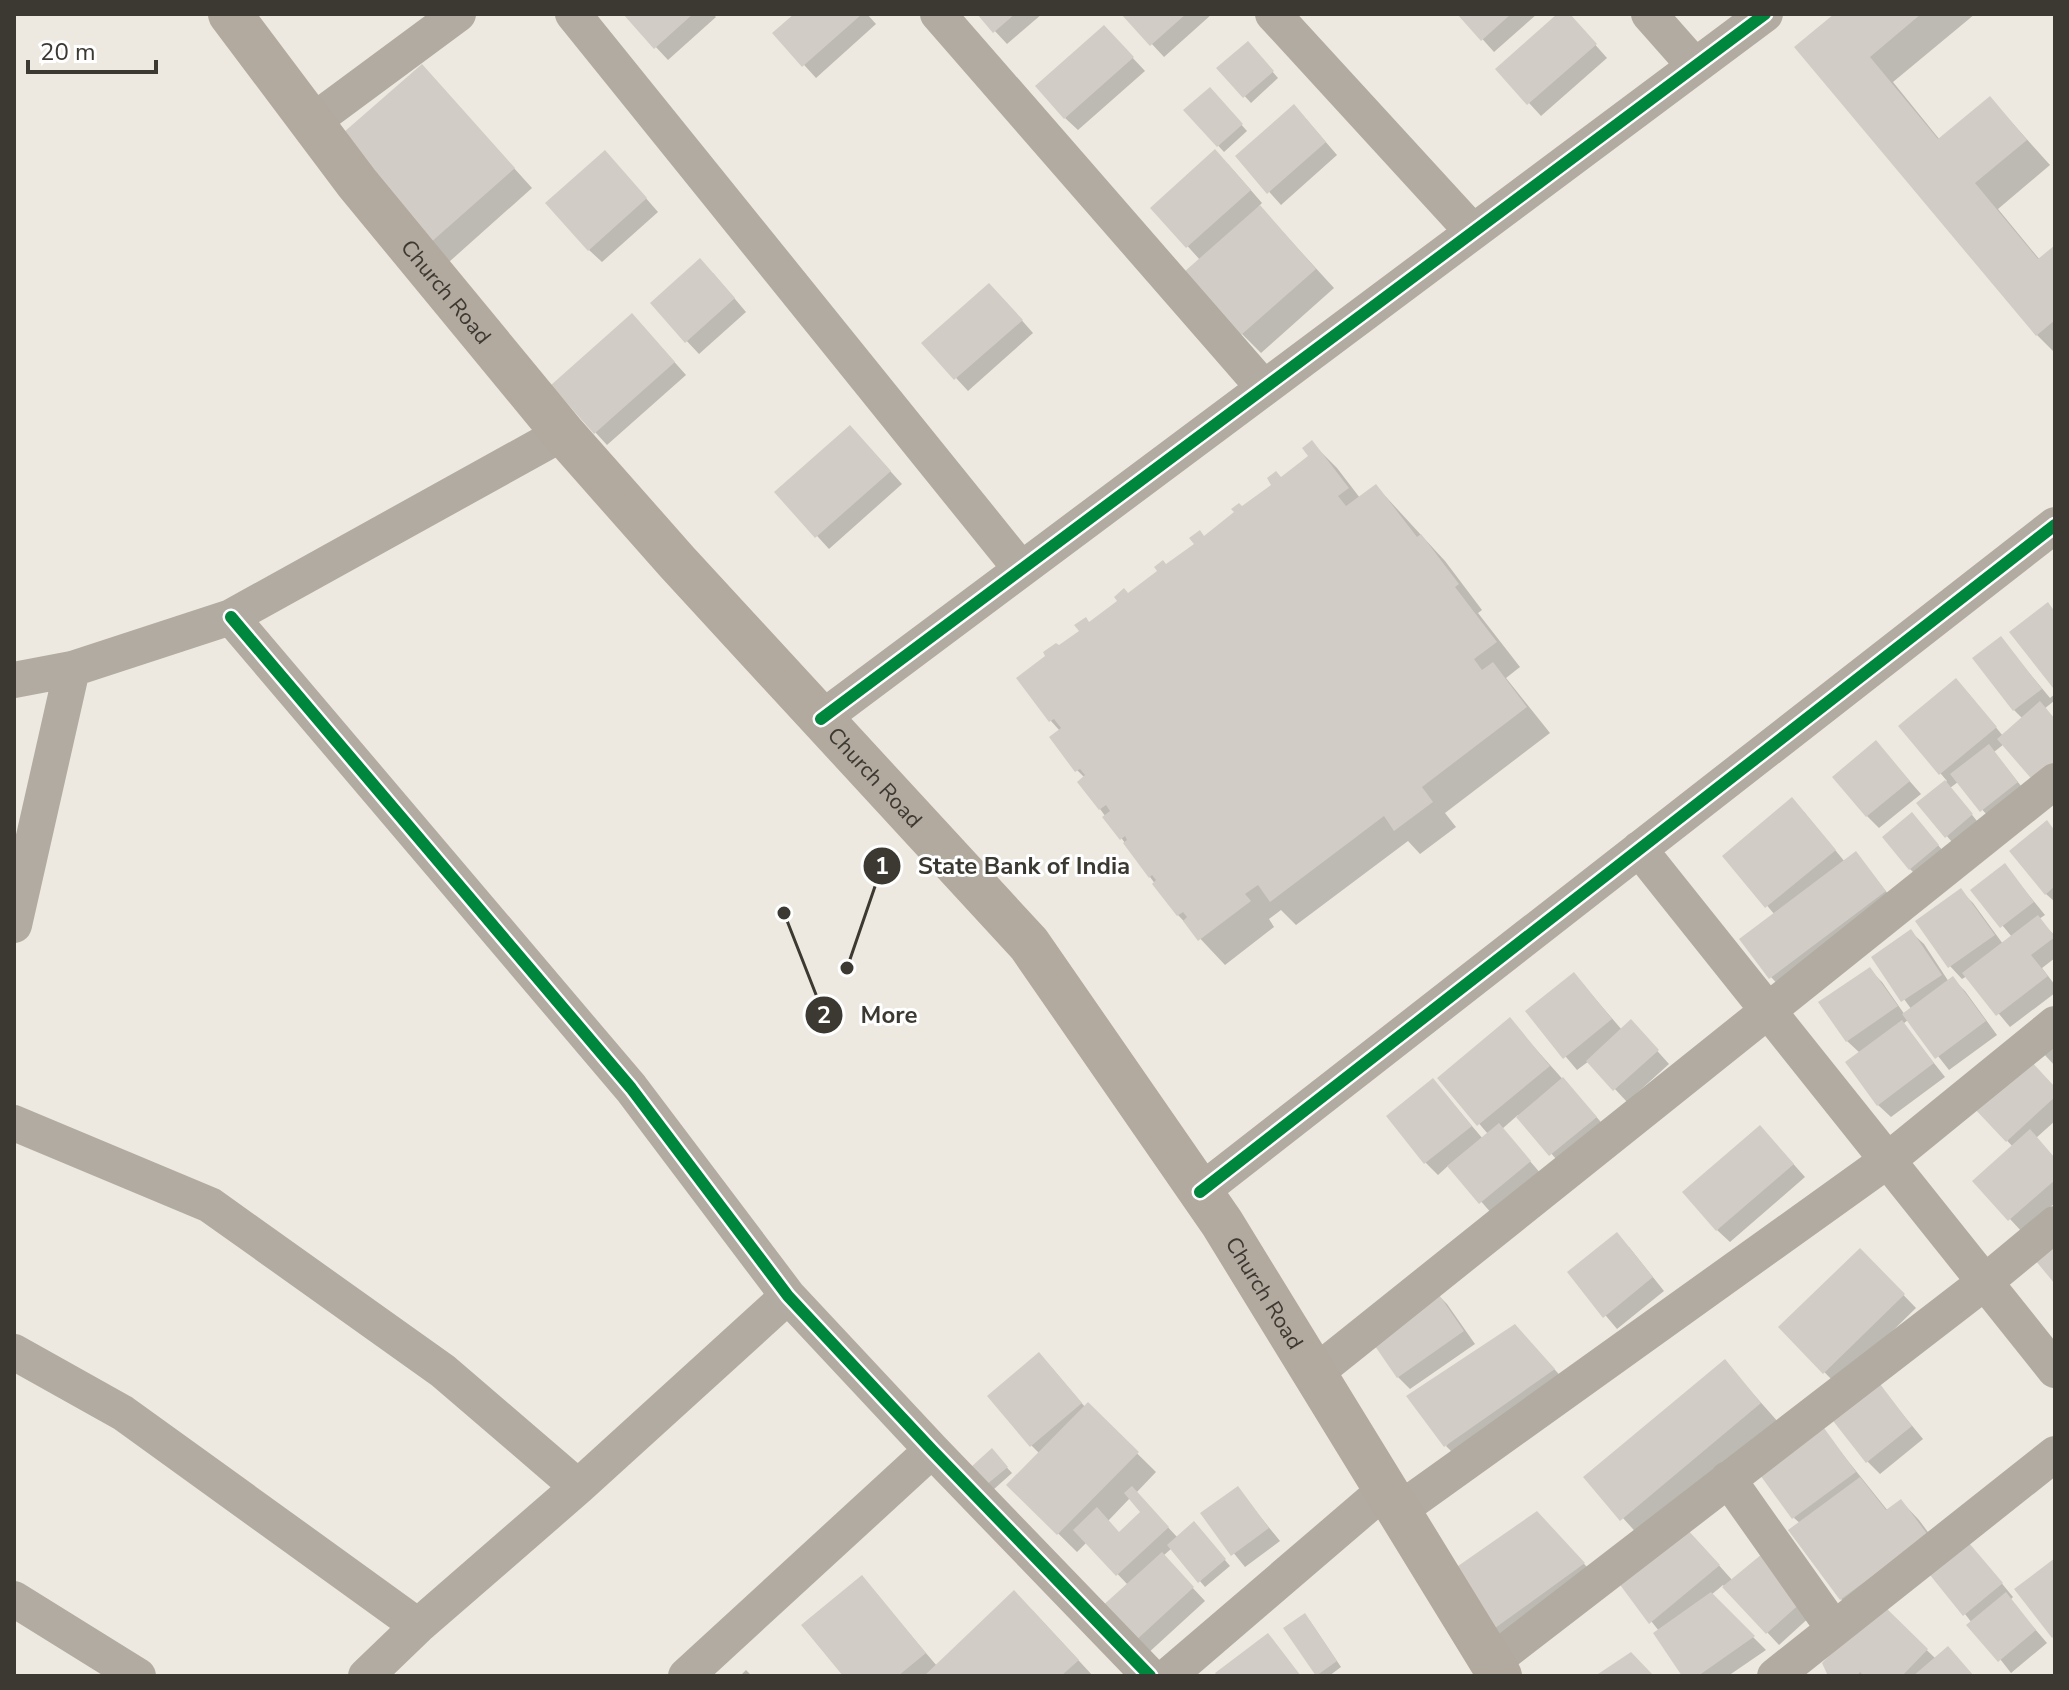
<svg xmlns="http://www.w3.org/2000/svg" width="2069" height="1690" font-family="'Nunito Sans',sans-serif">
  <rect width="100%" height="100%" fill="#ede9e0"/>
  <path fill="#0003" fill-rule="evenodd" d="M625,14h88l3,3 -48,43z
    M797,14h70l9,10 -60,54 -41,-45z
    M979,14h63l-35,30z
    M1124,14h88l-48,43z
    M1460,14h77l-43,38z
    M1560,14h8l39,44 -66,58 -43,-47z
    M1837,14h138l-82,68 47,58 50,-42 60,67 -52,44 42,51 15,-12v105l-18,-18z
    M1116,40l29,31 -67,59 -13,-12z
    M1253,49l25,29 -27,25 -32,-35z
    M422,66l110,122 -83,74 -19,-19z
    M1210,90l37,41 -23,21 -38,-41z
    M1306,119l31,36 -56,50 -43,-48z
    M1228,164l34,39 -3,3 75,82 -73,65 -19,-19 -41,-73 -48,-53z
    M617,165l41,47 -56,50 -13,-12z
    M713,273l33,39 -47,42 -47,-50z
    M1002,298l31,35 -65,58 -44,-48z
    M644,328l42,47 -79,70 -12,-13z
    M862,440l40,44 -73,65 -52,-57z
    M1312,443l25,25 23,30 16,-12 69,75 37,49 -4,3 42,54 -14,11 44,55 -105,80 11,14 -36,27 -12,-13 -112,84 -15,-15 -12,9 5,8 -49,38 -47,-50 -78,-106 -15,-31 -8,-8 -17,-39 -9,-10 8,-73 252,-192z
    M2048,605l7,7v75l-43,-55z
    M2001,639l49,59 5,-4v9l-1,-2 -10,8 11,11 -51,24 -10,8 35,44 -35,27 -36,-41 -8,6 27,33 -25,21 -33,-38 28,-23 -46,-54 67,-34 35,43 20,-17 -9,-9z
    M1876,743l45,51 -42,34 -12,-12z
    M1804,812l41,50 11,-8 41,51 -114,85 -12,-13 4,-62 -50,-59z
    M1917,820l26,31 -27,24 -6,-6z
    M2055,831v71l-9,-8z
    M2005,866l40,49 -6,4 16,17v22l-13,10 13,17v8l-45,34 -43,-51 -5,3 -12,-13 11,-75 12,12 30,41 9,-7 -39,-47z
    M1911,932l13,12 25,38 4,-3 12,12 32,44 -48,35 -40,-51 -6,5 42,53 -54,40 -13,-12 -18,-52 -13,-12 22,-72 13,13 23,33 7,-5 -38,-52z
    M1574,974l48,56 21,5 26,29 -42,38 -38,-41 -12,9 -49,-58z
    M1510,1020l98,110 -45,37 -45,-52 -16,14 40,46 -49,40 -44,-50 -11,10 -13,-13 8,-82 50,59 5,-5 -48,-56z
    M2055,1042v24l-12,-13z
    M2055,1089v32l-19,17 19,21v44l-33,29 -47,-51 38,-34 -37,-40z
    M1772,1140l33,37 -75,65 -13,-12z
    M1629,1247l35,44 -47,38 -48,-57z
    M1860,1250l56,58 -79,77 -57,-58z
    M1435,1292l12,12 28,40 -65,45 -12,-12z
    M1527,1339l39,43 -108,76 -12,-12z
    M1725,1362l54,61 -138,115 -55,-61z
    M1051,1367l34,40 3,-2 68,67 -20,21 42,45 21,-9 31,37 -25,21 -33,-39 -9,8 42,45 -59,54 -12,-12 -6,-58 -41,-43 -10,10 -68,-67 31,-31 -9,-9zM1130,1498l13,14 -24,22 -11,-13z
    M1877,1383l46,56 -43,35 -13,-13z
    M1824,1431l64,80 13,-10 18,19 26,35 -85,63 -19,-19 -40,-75 -7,-6z
    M997,1457l15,16 -19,17 -5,-6z
    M1237,1488l43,53 -35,26 -43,-53z
    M1550,1526l45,50 -90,66 -13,-12z
    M1699,1543l34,38 29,-25 51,58 -34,31 -56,-60 -12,10 55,55 -38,26h-43l-26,-45 -41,-52z
    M1981,1558l32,39 -3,3 37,43 -36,30 -46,-59z
    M862,1578l75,88 96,-55 60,65h-248z
    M1881,1606l55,53 37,17h-142z
    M1310,1621l31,46 -12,9h-11l-32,-48z
    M746,1670l6,6h-12z"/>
  <path fill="#d2ccc6" d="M623,14h70l-39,35z
    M794,14h68l-60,53 -30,-34z
    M977,14h38l-22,19z
    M1121,14h65l-36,32z
    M1457,14h54l-30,27z
    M1557,14h13l27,30 -70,61 -32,-36z
    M1834,14h87l-51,43 68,82 52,-43 37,44 -52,43 63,76 17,-14v75l-19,16 -242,-289z
    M1104,25l30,32 -70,62 -29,-33z
    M1248,41l26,30 -31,27 -27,-30z
    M422,64l93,104 -86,76 -93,-105z
    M1210,87l33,37 -26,23 -34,-37z
    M1294,104l32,38 -59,52 -32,-38z
    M1215,149l36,41 -65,58 -36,-40z
    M605,150l42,48 -59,53 -43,-48z
    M1260,205l56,64 -75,66 -57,-63z
    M700,258l35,40 -50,45 -35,-40z
    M989,283l34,37 -69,60 -33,-37z
    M632,313l43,49 -81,72 -43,-49z
    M850,425l41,46 -76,67 -41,-46z
    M1312,440l37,48 -11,8 8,10 30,-22 41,53 4,-3 38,50 -4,3 42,55 -23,17 8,11 11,-8 34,45 -105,80 11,15 -39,29 -10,-15 -114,86 -12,-17 -13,9 6,7 -53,40 -15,-20 4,-4 -4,-5 -6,4 -25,-32 4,-4 -4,-5 -3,3 -26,-35 4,-3 -2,-4 -5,4 -18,-23 8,-6 -4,-6 -7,5 -22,-28 8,-7 -5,-6 -5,3 -26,-35 12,-9 -7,-9 -5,3 -33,-44 29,-22 -2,-4 13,-9 3,2 20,-14 -5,-6 12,-8 3,5 28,-21 -3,-4 10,-9 4,5 29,-22 -3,-4 9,-7 3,4 28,-20 -5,-6 11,-8 4,6 30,-24 -3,-3 8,-6 3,3 29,-21 -4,-7 9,-7 5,6 27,-21 -6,-8z
    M2048,602l7,10 -2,76 -44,-56z
    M2001,636l41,53 -29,22 -41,-53z
    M1956,678l41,49 -58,48 -41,-49z
    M2040,701l15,18v47l-20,17 -38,-44z
    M1876,740l34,41 -44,36 -34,-40z
    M1989,744l29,38 -38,30 -30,-38z
    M1945,780l28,34 -28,24 -29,-35z
    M1792,797l44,53 -71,58 -43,-52z
    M1912,812l27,33 -30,25 -27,-33z
    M2047,820l8,11v55l-10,9 -36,-44z
    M1856,851l30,40 -117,88 -30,-40z
    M2005,863l29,39 -34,26 -30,-38z
    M1961,888l34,47 -47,33 -33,-47z
    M2038,915l17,22 -24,18 17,21 -52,40 -34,-43z
    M1911,929l31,46 -41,27 -30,-45z
    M1870,967l28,39 -52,36 -28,-40z
    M1574,972l38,47 -49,40 -38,-48z
    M1953,976l33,45 -51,38 -33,-45z
    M1510,1017l40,49 -73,60 -40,-48z
    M1631,1019l28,31 -46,41 -27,-30z
    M1902,1020l32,43 -57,43 -32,-44z
    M2027,1057l28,30v10l-49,45 -33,-35z
    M1563,1077l34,40 -48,39 -33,-39z
    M1433,1078l39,48 -48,38 -38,-48z
    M1499,1123l32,38 -52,43 -32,-38z
    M1760,1125l34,39 -78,67 -34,-39z
    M2030,1129l25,29v22l-47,41 -36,-40z
    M1617,1232l36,45 -50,41 -36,-46z
    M2055,1244v40l-20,-24z
    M1860,1248l45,46 -82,80 -45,-47z
    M1435,1289l29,42 -67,47 -29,-42z
    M1515,1324l40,45 -111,78 -38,-51z
    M1039,1352l43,51 -52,44 -43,-51z
    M1725,1359l36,44 -141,118 -37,-44z
    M1877,1380l35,46 -46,37 -36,-46z
    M1088,1402l51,50 -82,83 -51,-50z
    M1824,1428l32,44 -64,47 -32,-44z
    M992,1448l16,19 -22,18 -15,-18z
    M1860,1477l26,33 15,-11 27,36 -88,65 -52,-70z
    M1132,1486l37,41 -53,49 -43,-46 24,-23 22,25 21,-20 -16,-19z
    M1238,1486l31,42 -38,28 -31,-43z
    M1537,1511l48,52 -94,68 -43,-58z
    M1194,1521l32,38 -28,24 -31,-38z
    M1686,1528l34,37 -71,59 -34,-46z
    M1969,1543l34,40 -40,33 -33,-41z
    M1162,1552l32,35 -62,57 -33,-35z
    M1762,1554l41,47 -37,33 -44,-47z
    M2055,1558v77l-3,3 -38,-49z
    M862,1575l64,78 -28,23h-55l-42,-51z
    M1014,1590l65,70 -18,16h-137z
    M1711,1592l44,44 -57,40h-16l-29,-43z
    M2006,1592l30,38 -38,32 -32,-37z
    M1881,1603l47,46 -26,27h-38l-4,-4 -3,4h-29l-6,-13z
    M1305,1613l32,48 -21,15 -33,-48z
    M1268,1633l33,43h-84l-2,-3z
    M1948,1646l26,30h-61z
    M1631,1652l23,24h-59z"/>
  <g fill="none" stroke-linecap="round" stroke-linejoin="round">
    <path stroke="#b2aba2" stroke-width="36" d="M573,14l448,555
      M938,14l326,374
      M1273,14l200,218
      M1649,14l46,52
      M312,122l146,-108
      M231,617l400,471 157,208 144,154 218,226
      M14,680l58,-11 159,-52 332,-184
      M821,719l944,-705
      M1639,849l416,521
      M14,925l58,-256
      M14,1123l196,82 233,166 135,116
      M1200,1192l855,-667
      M14,1352l109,61 295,213
      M1314,1374l741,-593
      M1728,1479l106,150
      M1398,1511l490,-351 167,-136
      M14,1599l124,77
      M1492,1662l493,-380 70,-58
      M366,1676l52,-50 160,-139 210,-191
      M686,1676l246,-226
      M1168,1676l217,-186
      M1775,1676l280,-222"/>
    <path stroke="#b2a99f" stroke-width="44" id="s1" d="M230,14l127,169 206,250 114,129 352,382 193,279 278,453"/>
    <defs>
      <path id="cycleway" d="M231,617l400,471 157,208 144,154 218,226
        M821,719l944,-705
        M1200,1192l855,-667"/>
    </defs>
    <use href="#cycleway" stroke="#fff" stroke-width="17"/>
    <use href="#cycleway" stroke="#00873e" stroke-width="12"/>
  </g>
  <g text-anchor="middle" stroke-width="6" stroke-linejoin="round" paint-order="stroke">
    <g font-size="22" fill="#3c3932" stroke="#fff">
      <text dy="8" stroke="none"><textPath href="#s1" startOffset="352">Church Road</textPath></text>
      <text dy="8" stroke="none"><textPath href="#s1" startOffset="1000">Church Road</textPath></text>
      <text dy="8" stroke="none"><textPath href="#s1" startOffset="1648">Church Road</textPath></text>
    </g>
  </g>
  <path fill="none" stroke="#3c3932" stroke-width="3" d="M847 968L882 866M784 913L824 1015"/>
  <g fill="#3c3932" stroke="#fff" stroke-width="3">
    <circle cx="847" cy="968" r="8"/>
    <circle cx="784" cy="913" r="8"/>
    <circle cx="882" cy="866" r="20"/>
    <circle cx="824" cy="1015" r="20"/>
  </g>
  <g font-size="24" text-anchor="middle" font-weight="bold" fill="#fff">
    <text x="882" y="874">1</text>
    <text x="824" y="1023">2</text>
  </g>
  <g font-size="24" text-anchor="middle" font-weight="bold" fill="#3c3932" stroke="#fff" stroke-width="6" stroke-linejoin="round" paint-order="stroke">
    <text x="1024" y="874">State Bank of India</text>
    <text x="889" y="1023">More</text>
  </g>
  <rect width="2069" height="1690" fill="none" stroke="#3c3932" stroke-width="32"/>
  <path d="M28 60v12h128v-12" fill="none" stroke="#3c3932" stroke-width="4"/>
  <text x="40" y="60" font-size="24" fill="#3c3932" stroke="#ffffff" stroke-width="6" paint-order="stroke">20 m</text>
</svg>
